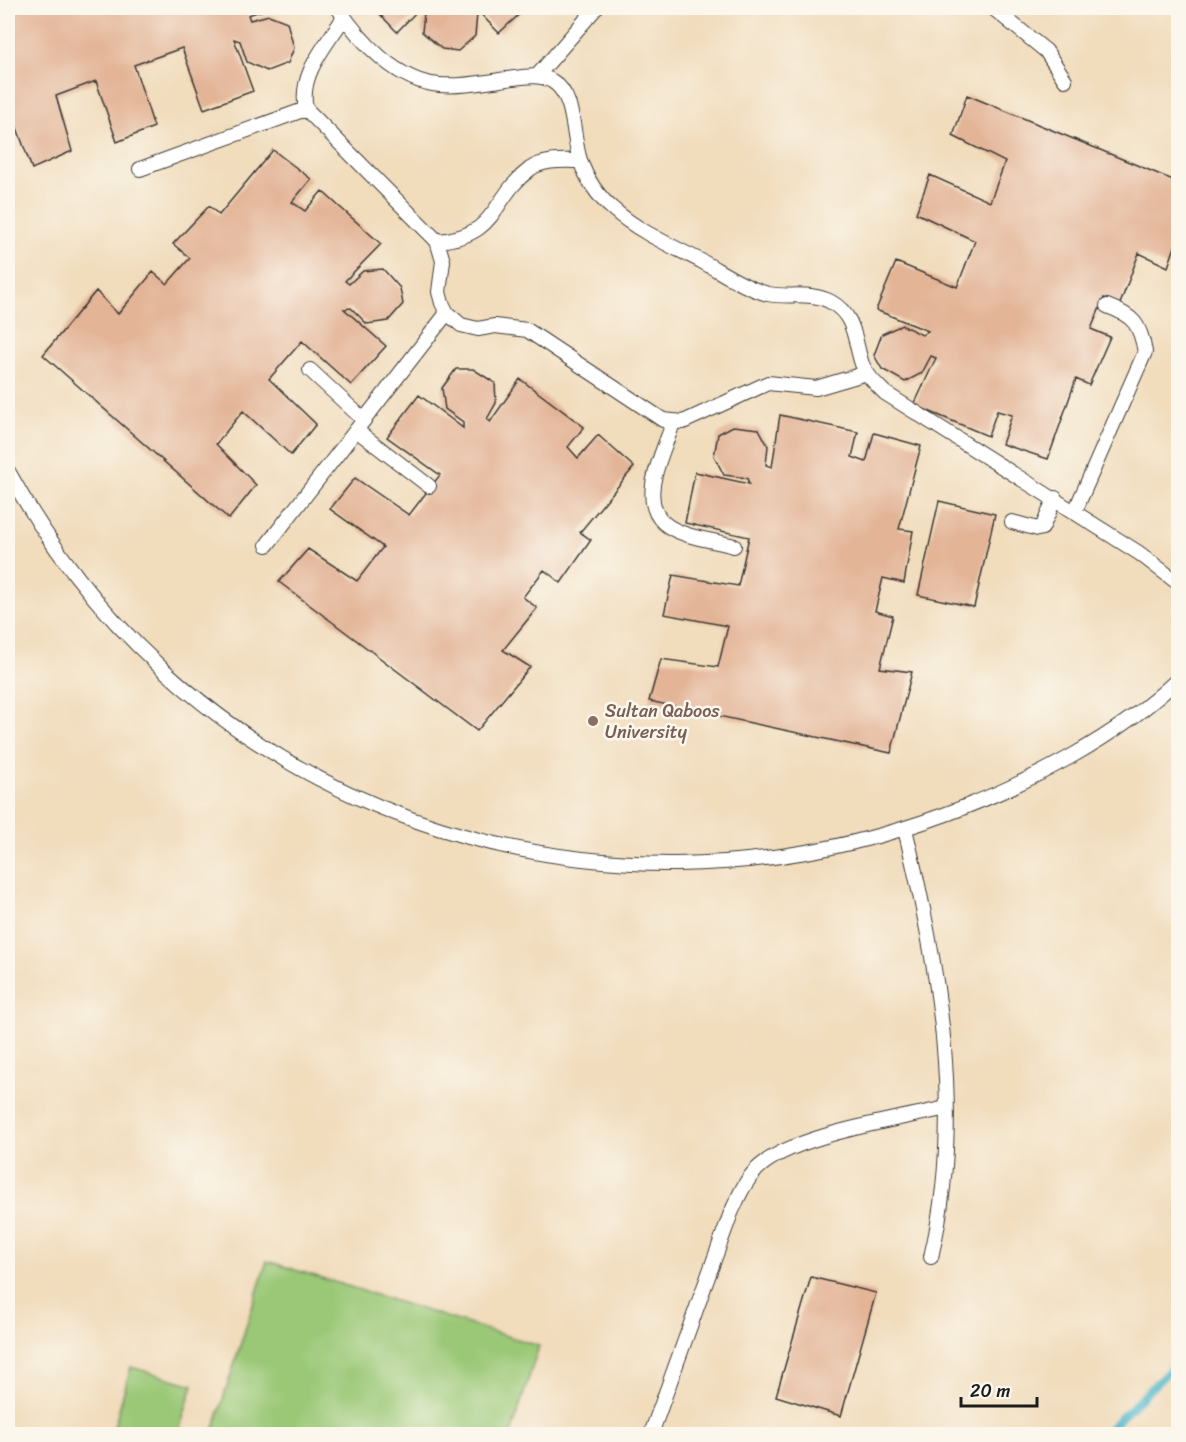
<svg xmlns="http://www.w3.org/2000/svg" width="1186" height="1442" font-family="Sriracha,sans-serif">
  <rect width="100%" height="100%" fill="#fbf7ec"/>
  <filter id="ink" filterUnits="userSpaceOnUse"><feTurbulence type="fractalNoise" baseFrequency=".0167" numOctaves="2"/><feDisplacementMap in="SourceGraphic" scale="12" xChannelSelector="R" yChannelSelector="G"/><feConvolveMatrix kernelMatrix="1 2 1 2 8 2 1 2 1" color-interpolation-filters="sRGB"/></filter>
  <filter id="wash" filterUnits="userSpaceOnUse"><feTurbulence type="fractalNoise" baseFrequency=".008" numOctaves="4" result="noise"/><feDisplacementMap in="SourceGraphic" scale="24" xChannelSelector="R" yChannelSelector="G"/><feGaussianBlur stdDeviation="1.35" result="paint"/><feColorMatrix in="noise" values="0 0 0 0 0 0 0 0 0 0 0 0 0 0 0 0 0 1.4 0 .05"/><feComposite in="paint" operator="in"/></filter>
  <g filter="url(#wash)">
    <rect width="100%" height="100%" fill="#f1dcbc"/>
    <path fill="#9ac876" stroke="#5b7249" stroke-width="1.5" d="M267,1261l272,85 -28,88h-299z
      M131,1367l62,18 -15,49h-66z"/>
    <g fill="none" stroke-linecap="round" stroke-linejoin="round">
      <path stroke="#4cb6ca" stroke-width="8" d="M1104,1434l74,-72"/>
    </g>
    <g id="blocks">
      <path fill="#e3b496" d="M8,8h262l-22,7 2,5 19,-5 18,7 7,26 -6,15 -21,8 -20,-9 -7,-21 -6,-2 19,52 -49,18 -22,-61 -48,17 20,62 -37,15 -21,-61 -40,15 16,55 -40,18 -24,-66z
        M374,8h46l-23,24z
        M429,8h40l8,6 -2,22 -17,15 -16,-2 -20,-17 2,-19z
        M475,8h51l-27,25z
        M967,95l211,87v56l-10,29 -29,-14 -19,51 -16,-6 -13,31 19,8 -21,48 -13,-6 -28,80 -46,-15 10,-29 -15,-4 -9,25 -74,-31 22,-47 -5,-2 -9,17 -17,9 -23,-13 -8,-14 8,-21 20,-9 20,10 6,-4 -52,-21 20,-48 61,25 18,-46 -59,-28 14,-38 60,27 15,-40 -52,-26z
        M273,150l38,29 -19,23 13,9 17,-20 59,53 -36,37 4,3 14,-13 20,-2 17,19 3,16 -15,17 -21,3 -16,-16 -7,1 42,37 -35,39 -49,-44 -33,38 47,45 -25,31 -48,-44 -27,33 40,41 -27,34 -186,-164 53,-64 22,23 35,-42 14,12 23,-26 -17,-14 36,-38 10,9z
        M456,369h17l22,14 1,20 -9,16 3,3 30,-43 64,48 -16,20 10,11 20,-23 36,32 -54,65 11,8 -30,43 -17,-13 -21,27 14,11 -34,42 27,17 -53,64 -198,-149 29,-33 49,32 26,-34 -53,-38 25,-31 54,37 31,-40 -53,-38 32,-42 44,33v-6l-18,-13 -3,-21z
        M780,415l78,17 -6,25 14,5 8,-29 47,13 -22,83 14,2 -9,52 -21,-5 -8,33 18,5 -13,52 32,4 -21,81 -242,-52 12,-42 57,8 10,-41 -64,-12 9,-39 65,11 11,-49 -64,-14 10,-51 54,12 -2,-6 -23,-3 -10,-19 4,-22 15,-8 26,3 9,17 -2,19 6,2z
        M939,501l56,13 -21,93 -56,-12z
        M811,1277l65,16 -35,123 -65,-20z"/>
    </g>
  </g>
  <g filter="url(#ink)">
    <use href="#blocks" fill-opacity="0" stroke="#3c3934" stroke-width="1.5"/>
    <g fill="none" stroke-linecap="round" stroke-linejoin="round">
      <defs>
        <path id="service" d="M338,8c22,33 59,74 102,77 22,2 45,-3 67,-6 15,-2 32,-6 45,2 24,14 20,56 28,79 6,18 18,37 33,49 26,23 59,37 90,53 20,11 42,26 65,32 21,4 43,-3 63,8 25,14 23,39 31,62 5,12 14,20 23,29l254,160 39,30
          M993,8l53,43 19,29
          M344,17c-17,28 -46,57 -38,92l131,132 6,20 -4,31 3,11 5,10 14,12 17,4 17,-3 32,4 136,90 20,2 85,-39 48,5 51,-15
          M537,76l59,-68
          M140,169l166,-60
          M437,241c63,-5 53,-42 93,-72 14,-10 34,-8 50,-8
          M310,370l54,50
          M673,423c-9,28 -36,76 -9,100 16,14 49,17 70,23
          M356,430l73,56
          M8,471c185,340 582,476 941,342 78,-29 169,-76 229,-134
          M1075,511l70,-159c-5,-28 -11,-36 -38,-46
          M1012,522l26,7 4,-1 13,-30
          M267,545l180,-232
          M905,829c34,139 60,287 26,428
          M651,1434l80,-221c7,-15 13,-31 26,-44 34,-34 139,-49 189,-61"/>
      </defs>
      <use href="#service" stroke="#3c3934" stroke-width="16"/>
      <use href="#service" stroke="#fff" stroke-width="14"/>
    </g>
  </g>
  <circle fill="#8d6e63" stroke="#fbf7ec" stroke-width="2" cx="593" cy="721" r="6"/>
  <g text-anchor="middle" stroke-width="5" stroke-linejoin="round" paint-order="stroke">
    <g font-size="18" fill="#785e54" stroke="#fbf7ec" text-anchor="start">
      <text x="605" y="717">Sultan Qaboos<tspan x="605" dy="21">University</tspan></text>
    </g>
  </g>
  <rect width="1186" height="1442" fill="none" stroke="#fbf7ec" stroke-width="30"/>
  <path d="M961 1397v9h76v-9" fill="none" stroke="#1c1c1c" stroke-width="3"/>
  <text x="970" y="1397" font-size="18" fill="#1c1c1c" stroke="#fbf7ec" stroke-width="4.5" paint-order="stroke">20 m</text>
</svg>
